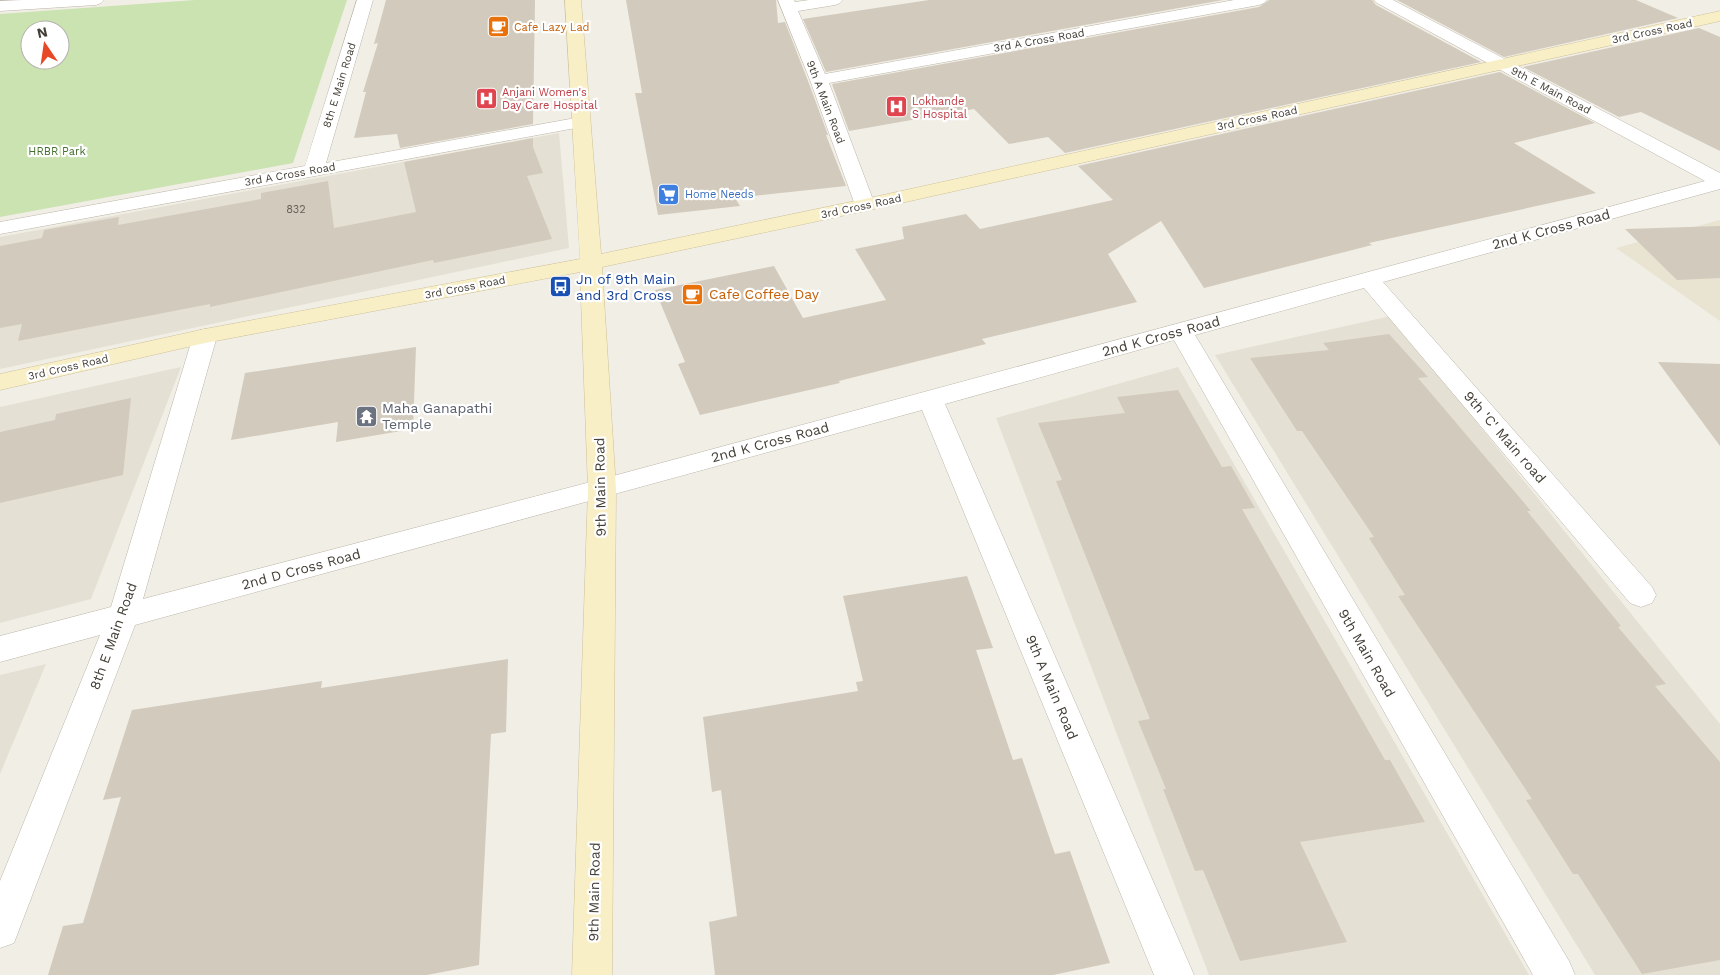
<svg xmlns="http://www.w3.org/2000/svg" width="1720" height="975" font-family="'Work Sans',sans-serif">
  <rect width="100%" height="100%" fill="#f1eee6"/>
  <path fill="#e5e0d4" d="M559,133l10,115 -569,121v-132z
    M1391,316l329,408v251h-125l-380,-620z
    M181,367l-90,232 -91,24v-216z
    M1178,367l351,608h-320l-213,-557z
    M46,664l-46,110v-99z"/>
  <path fill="#e9e3d1" d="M1720,220v101l-104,-73z"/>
  <path fill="#cbe2b1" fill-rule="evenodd" d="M195,0h152l-54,163 -293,54v-203zM30,30h30v30h-30z"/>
  <path fill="#d2cabc" d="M386,0h149l-2,124 -133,24 -3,-14 -43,4 12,-46h-3l15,-49 -4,1z
    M626,0h150l2,23 7,-1 23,59 20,54h-2l20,51 -111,12 5,8 -82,9 -23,-122h7z
    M929,0h294l-397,72 -23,-53z
    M1269,0h103l4,5 105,57 -416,91 -17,-16 -39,7 -35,-35 -125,22 -17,-47 427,-77z
    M1397,0h239l42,18 -174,39z
    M1699,28l21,9v114l-79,-39 -22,5 -96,-50z
    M1500,72l95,51 -81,20 82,50 -227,50 3,2 -168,43 -43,-67 -53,33 29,48 -155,37 4,5 -147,37 1,2 -140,32 -22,-51 7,-2 -30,-72 119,-24 29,52 83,-18 -31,-51 49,-10 -2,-12 64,-13 14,15 133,-29 -35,-34z
    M533,138v9l10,26 -16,3 25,63 -118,24 -1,-3 -223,47v-3l-192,37 4,-17 -22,4v-82l42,-8 2,-8 75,-13 -1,8 143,-26v-6l67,-12 6,47 82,-16 -12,-50z
    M1720,226v52l-43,2 -52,-51z
    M1389,334l39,43 -10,1 113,133h-4l94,115 -3,1 48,57 -11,2 65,76v198l-78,14 -64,-100h-5l-47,-74 6,-1 -134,-203 7,-1 -36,-57 5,-1 -72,-106h-5l-47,-73 79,-8 -6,-7z
    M416,347l-3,82 -77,13 2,-20 -107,18 14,-67z
    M1658,362l62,2v82z
    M1178,390l44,77 9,-1 24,42 -13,1 143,251h5l35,62 -125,20 47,100 -107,19 -37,-91 -8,1 -32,-82h3l-28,-68 12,-2 -94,-238 6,-1 -24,-57 87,-10 -8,-16z
    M131,398l-8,77 -123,28v-71l55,-12 1,-6z
    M967,576l26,72 -17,2 37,110 9,-2 33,96 15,-3 40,112 -57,12h-338l-6,-53 28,-6 -16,-126 -9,2 -9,-75 155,-26 -2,-9 7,-1 -20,-85z
    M508,659l-2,73 -15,2 -12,231 -52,10h-379l15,-49 20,-3 38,-126 -18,3 29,-90 190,-29 -1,7z"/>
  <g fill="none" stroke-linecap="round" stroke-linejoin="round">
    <defs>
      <path id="street" d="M23,0h81l-3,3 -5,2 -96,6v-10z
        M357,0h16l-47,163 255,-46 6,1 3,4 -3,4 -6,1 -581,107v-12l305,-56z
        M778,0h16l1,2 14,-2h34l-3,3 -5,2 -37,6 27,63 409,-74h33l-3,3 -5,2 -430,78 46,122 -3,4 -7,2 -7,-2 -3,-4 -45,-125z
        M1374,0h19l327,173v16l-337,93 269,305 4,8 -4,8 -11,4 -11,-4 -266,-315 -169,47 374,626 6,14h-42l-359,-635 -229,64 249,571h-40l-232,-565 -787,215 -121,318 -14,5v-67l100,-246 -100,27v-26l111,-29 82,-271 4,-5 8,-2 8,2 4,5 -74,263 459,-120 1103,-298 -328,-178z"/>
      <path id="secondary" d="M565,0h16l20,254 264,-55 855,-188v10l-855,190 -263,56 14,222 -4,486h-40l16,-486 -8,-217 -375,71 -205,47v-16l205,-45 375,-70z"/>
    </defs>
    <use href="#street" stroke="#bcb6a9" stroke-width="1"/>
    <use href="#secondary" stroke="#cdc198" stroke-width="1"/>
    <use href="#street" fill="#fff" fill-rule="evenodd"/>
    <use href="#secondary" fill="#f9efc7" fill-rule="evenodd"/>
  </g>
  <defs>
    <symbol id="cafe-square" viewBox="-11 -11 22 22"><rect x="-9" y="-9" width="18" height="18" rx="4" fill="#e8710a" stroke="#fff"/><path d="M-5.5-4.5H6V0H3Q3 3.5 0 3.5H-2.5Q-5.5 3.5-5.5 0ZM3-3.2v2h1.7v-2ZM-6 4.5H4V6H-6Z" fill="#fff"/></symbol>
    <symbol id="hospital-square" viewBox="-11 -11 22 22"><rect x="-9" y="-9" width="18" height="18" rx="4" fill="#e0444e" stroke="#fff"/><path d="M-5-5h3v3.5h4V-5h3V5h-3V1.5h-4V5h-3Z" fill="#fff"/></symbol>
    <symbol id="supermarket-square" viewBox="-11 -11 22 22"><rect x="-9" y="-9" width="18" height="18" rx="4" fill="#3f7fe0" stroke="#fff"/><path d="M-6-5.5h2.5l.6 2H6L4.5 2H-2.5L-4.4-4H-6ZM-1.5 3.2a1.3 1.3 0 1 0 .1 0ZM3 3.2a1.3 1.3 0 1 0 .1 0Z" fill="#fff"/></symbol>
    <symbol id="bus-square" viewBox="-11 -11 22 22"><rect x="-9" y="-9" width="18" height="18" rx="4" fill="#1a4fb4" stroke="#fff"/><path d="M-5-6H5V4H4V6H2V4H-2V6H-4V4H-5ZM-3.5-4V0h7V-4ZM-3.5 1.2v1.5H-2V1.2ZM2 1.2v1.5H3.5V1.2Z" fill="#fff"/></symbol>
    <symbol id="temple-square" viewBox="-11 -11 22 22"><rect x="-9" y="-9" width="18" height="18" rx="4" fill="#6b7280" stroke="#fff"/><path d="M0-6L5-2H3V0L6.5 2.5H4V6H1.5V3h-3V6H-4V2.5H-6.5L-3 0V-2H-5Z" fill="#fff"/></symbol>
  </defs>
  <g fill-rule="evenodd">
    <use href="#cafe-square" x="486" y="14" width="25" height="25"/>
    <use href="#hospital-square" x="474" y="86" width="25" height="25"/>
    <use href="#hospital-square" x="884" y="94" width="25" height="25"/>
    <use href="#supermarket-square" x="656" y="182" width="25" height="25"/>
    <use href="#bus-square" x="548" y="274" width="25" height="25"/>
    <use href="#cafe-square" x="680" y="282" width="25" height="25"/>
    <use href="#temple-square" x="354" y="404" width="25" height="25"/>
  </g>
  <g text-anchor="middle" stroke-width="4.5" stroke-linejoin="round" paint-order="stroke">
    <g font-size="11" fill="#c56008" stroke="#fff" text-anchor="start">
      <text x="514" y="31">Cafe Lazy Lad</text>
    </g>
    <g font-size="11" fill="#433e36" stroke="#fff">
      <text transform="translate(1652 31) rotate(-12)" y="4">3rd Cross Road</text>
      <text transform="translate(1039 40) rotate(-10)" y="4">3rd A Cross Road</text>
      <text transform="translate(339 85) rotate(-73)" y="4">8th E Main Road</text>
      <text transform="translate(1551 90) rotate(28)" y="4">9th E Main Road</text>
      <text transform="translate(826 102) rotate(69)" y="4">9th A Main Road</text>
      <text transform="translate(1257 118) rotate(-12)" y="4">3rd Cross Road</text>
      <text transform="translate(290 174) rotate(-10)" y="4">3rd A Cross Road</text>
      <text transform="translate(861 206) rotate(-12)" y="4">3rd Cross Road</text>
      <text transform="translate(465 287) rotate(-11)" y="4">3rd Cross Road</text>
      <text transform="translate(68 367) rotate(-13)" y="4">3rd Cross Road</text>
    </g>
    <g font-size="11" fill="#be3a42" stroke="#fff" text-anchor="start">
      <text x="502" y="96">Anjani Women's<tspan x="502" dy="13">Day Care Hospital</tspan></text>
      <text x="912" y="105">Lokhande<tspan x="912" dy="13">S Hospital</tspan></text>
    </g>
    <g font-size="11" fill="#456f2e" stroke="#fff">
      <text x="57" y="155">HRBR Park</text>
    </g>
    <g font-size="11" fill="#366cbe" stroke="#fff" text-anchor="start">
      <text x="685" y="198">Home Needs</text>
    </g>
    <g font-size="11" fill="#676158">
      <text x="296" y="213">832</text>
    </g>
    <g font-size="14" fill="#433e36" stroke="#fff">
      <text transform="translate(1551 229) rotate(-15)" y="5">2nd K Cross Road</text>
      <text transform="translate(1161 336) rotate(-15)" y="5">2nd K Cross Road</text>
      <text transform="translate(1505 437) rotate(49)" y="5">9th 'C' Main road</text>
      <text transform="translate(770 442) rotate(-15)" y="5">2nd K Cross Road</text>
      <text transform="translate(600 487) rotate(-91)" y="5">9th Main Road</text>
      <text transform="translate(301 569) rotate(-15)" y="5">2nd D Cross Road</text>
      <text transform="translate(113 636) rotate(-70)" y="5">8th E Main Road</text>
      <text transform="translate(1367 653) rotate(60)" y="5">9th Main Road</text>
      <text transform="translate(1052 687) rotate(67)" y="5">9th A Main Road</text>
      <text transform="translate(594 892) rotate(-89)" y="5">9th Main Road</text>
    </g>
    <g font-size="14" fill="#164399" stroke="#fff" text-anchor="start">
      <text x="576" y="284">Jn of 9th Main<tspan x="576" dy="16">and 3rd Cross</tspan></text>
    </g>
    <g font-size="14" fill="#c56008" stroke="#fff" text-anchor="start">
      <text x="709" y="299">Cafe Coffee Day</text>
    </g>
    <g font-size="14" fill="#5b616d" stroke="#fff" text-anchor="start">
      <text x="382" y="413">Maha Ganapathi<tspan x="382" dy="16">Temple</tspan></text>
    </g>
  </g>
  <g transform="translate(45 45) rotate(347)"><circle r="24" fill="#ffffff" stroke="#b4b2af"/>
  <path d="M0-4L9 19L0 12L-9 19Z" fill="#e74827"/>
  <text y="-8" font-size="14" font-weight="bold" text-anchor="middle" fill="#433e36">N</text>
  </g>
</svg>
